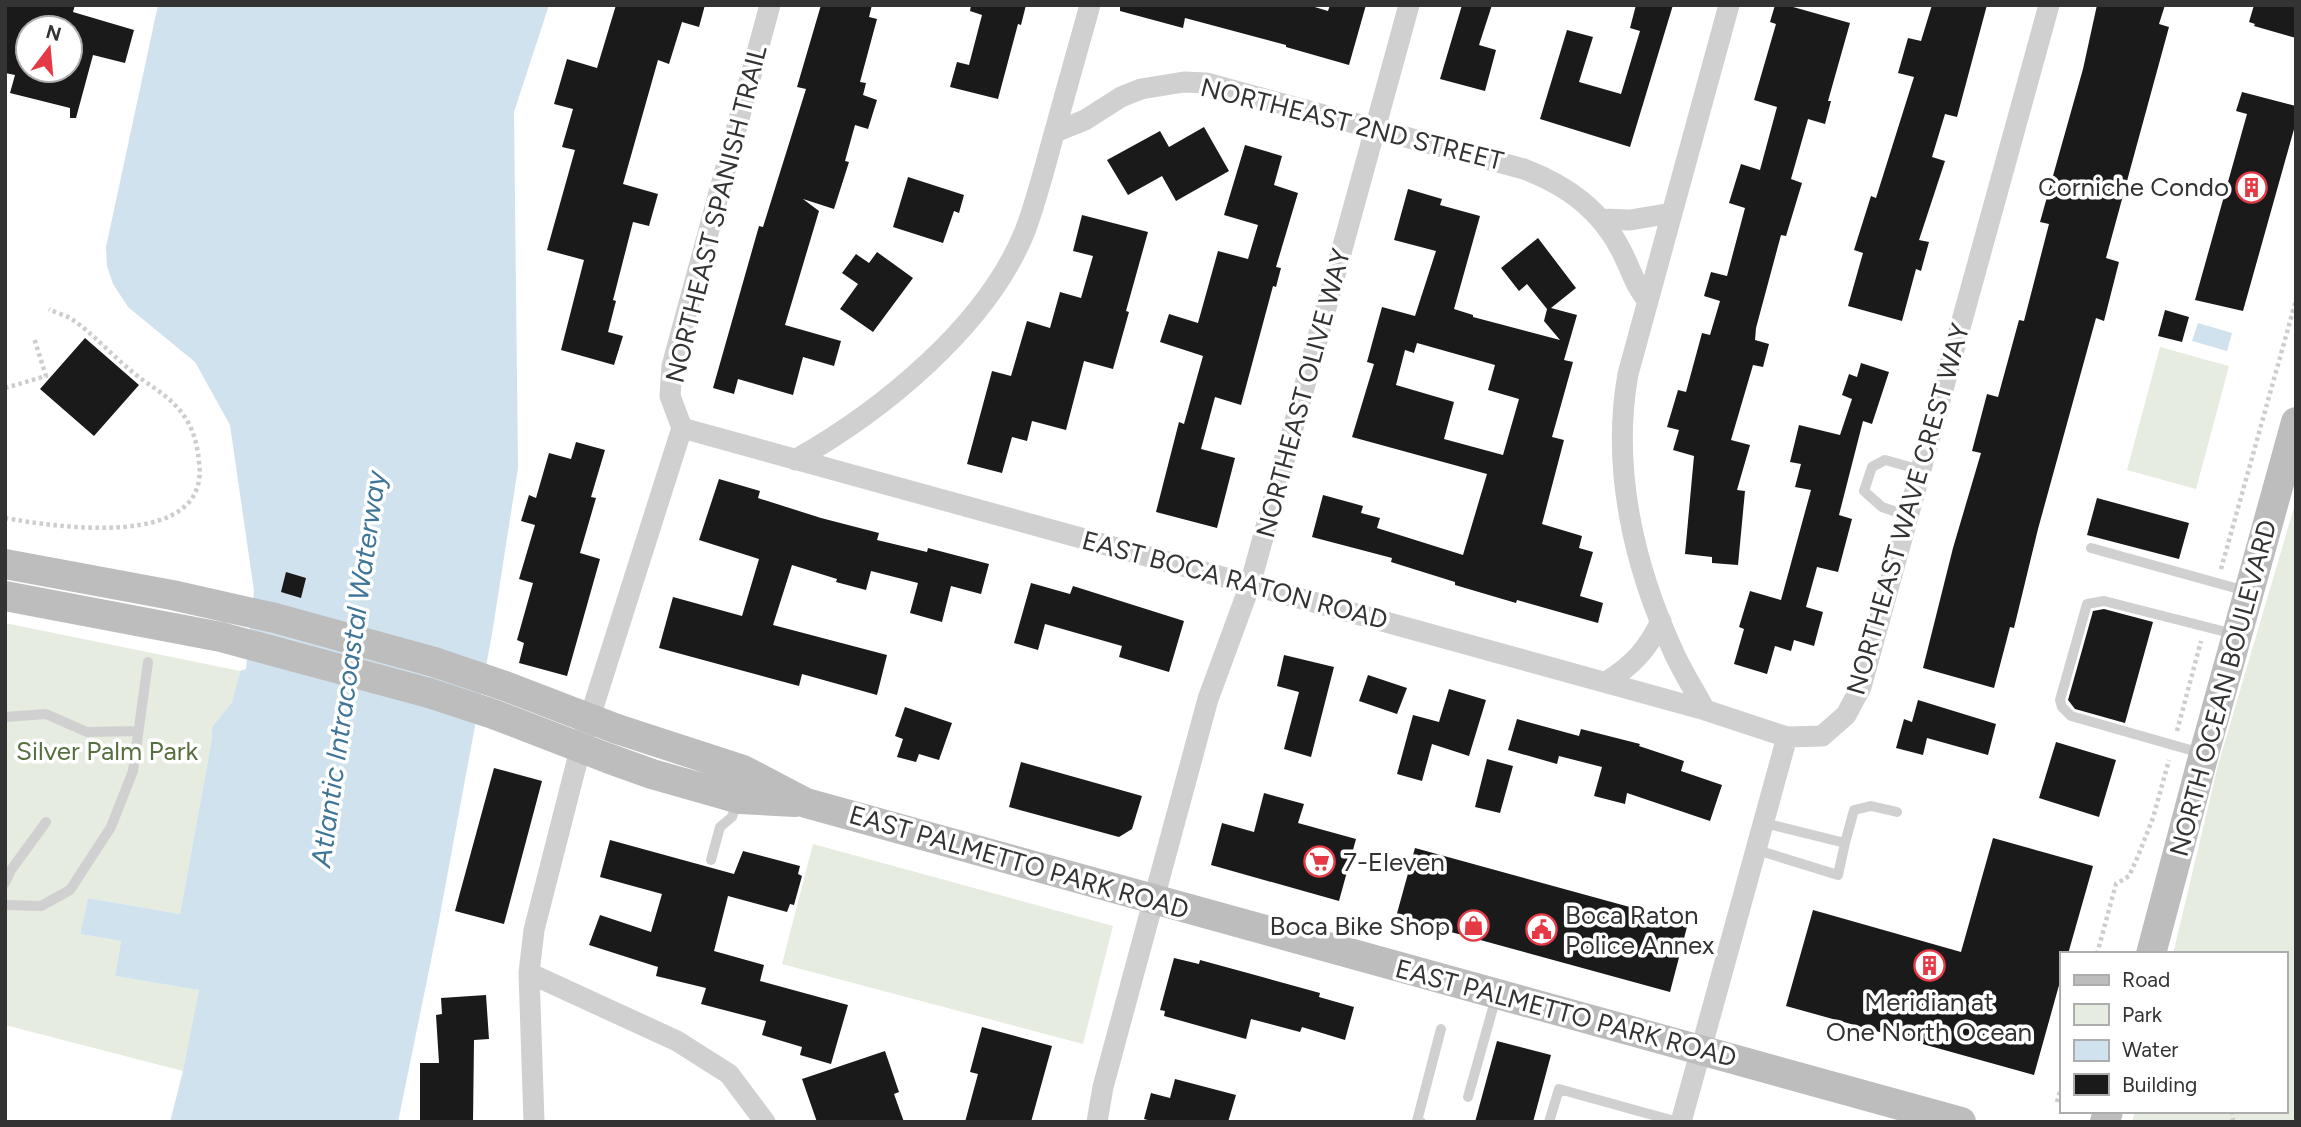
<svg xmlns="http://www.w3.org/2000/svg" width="2301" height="1127" font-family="Figtree,sans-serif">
  <rect width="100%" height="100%" fill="#fff"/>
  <path fill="#e6ecdf" d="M2160,347l69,19 -33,123 -69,-19z
    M2296,501v621h-164l3,-11h150v-157h-112l45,-189z
    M5,623l235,48 -8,31 -20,25v11l-32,176 -92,-16 -8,36 41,7 -6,35 85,14 -17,81 -178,-46z
    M813,844l300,82 -30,118 -301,-80z"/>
  <path fill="#cfe2ee" d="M158,5h391l-35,107 4,356 -26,166 -55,297 -39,191h-228l13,-51 16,-81 -84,-14 6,-35 -41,-7 8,-36 92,16 32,-176v-11l20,-25 8,-31 6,-2 8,-78 -24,-166 -35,-63 -67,-55 -15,-23 -6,-18 -1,-19z
    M2198,323l34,10 -5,18 -35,-10z"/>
  <path fill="#1a1a1a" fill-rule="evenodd" d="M5,5h70l-2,7 61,18 -9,33 -32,-8 -17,63h-6v-10l-60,-15 5,-18 -10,-2zM28,28h42v42h-42z
    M616,5h89l-6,22 -17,-5 -13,42 -11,-4 -35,124 35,10 -9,32 -16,-4 -20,78 3,1 -8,31 15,4 -9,29 -53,-15 23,-90 -37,-10 28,-100 -13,-3 11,-38 -19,-5 13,-45 30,9z
    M821,5h51l-3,12 8,2 -17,63 6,1 -3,12 14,5 -9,29 -13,-4 -10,36 4,1 -15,47 -31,-10 16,12 -34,114 56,16 -7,25 -31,-9 -10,38 -55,-16 -4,15 -21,-6 46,-162 4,1 43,-138 -9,-2z
    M971,5h55l-5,20 -3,-1 -20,75 -48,-12 7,-25 12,3 13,-50 -12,-4z
    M1120,5h188l20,6 2,-6h36l-17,60 -63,-18v-2l-101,-27 -2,10 -63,-17z
    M1462,5h30l-13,40 17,5 -11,41 -45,-12z
    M1636,5h37l-43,142 -90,-28 27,-89 26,7 -14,45 42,12 19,-63 -10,-3z
    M1775,5h11l64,18 -22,78h3l-6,23 -17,-5 -17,60 11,4 -16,53 -5,-1 -25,93 -1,12 14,4 -6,23 -10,-2 -22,75 19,5 -13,45 8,1 -7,74 -26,-2v-6l-27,-3 9,-98 -21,-6 6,-20 -12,-3 11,-37 8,2 16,-59 8,2 10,-34 -16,-5 7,-24 16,4 18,-68 -16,-5 12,-39 19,6 17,-63 -23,-7 22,-76 -6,-2z
    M1932,5h55l-30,112 -12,-3 -13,43 13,4 -26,79 10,2 -8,29 -5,-2 -14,52 -54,-15 15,-53 -9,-3 17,-54 5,2 38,-121 -16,-4 10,-35 13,3z
    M2097,5h68l-6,19 10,3 -63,231 13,4 -15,59 -8,-3 -58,211 -24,99 -4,-1 -16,61 -71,-20 30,-120 28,-95 -9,-2 15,-57 11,3 21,-77 5,1 25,-97 -9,-2 43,-153z
    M2254,5h42v33l-42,-12 1,-2 -6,-2z
    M2242,92l54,14v16l-53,189 -48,-11 52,-186 -11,-3z
    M1204,127l25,44 -53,30 -14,-25 -34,19 -21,-35 53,-29 9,16z
    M1245,145l37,11 -8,29 24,8 -22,74 5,1 -5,19 -3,-1 -32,119 -26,-8 -14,52 34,9 -18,70 -61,-16 23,-90 5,2 19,-68 -43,-14 9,-28 29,9 20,-72 30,8 10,-34 -34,-10z
    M908,177l56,18 -5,18 -5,-2 -11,32 -50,-16z
    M1408,189l34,10 -2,6 40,11 -26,93 19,6v2l87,23 -16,-19 3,-12 -20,-25 -8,7 -18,-23 37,-30 38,50 -25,20 26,7 -13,45 9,2 -21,75 12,3 -22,84 40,12 -3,12 14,4 -13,44 23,7 -5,20 -81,-23 -1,3 -61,-18v-3l-64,-20 1,-4 -80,-21 11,-42 40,11 -2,7 19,5 -3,10 86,27 24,-81 -135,-37 22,-73 -7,-2 15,-55 33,9 21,-65 -42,-11zM1417,343l78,22 -7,25 31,9 -16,56 -59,-16 10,-37 -58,-17 9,-35 9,3z
    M1082,215l66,17 -22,79 3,1 -16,57 -29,-8 -18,69 -34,-9 -5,20 -15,-4 -10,36 -35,-9 25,-93 19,5 16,-55 23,7 10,-36 21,6 12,-42 -20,-5z
    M877,252l36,26 -40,54 -33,-23 18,-25 -16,-11 14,-19 13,9z
    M2165,310l24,7 -7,25 -24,-6z
    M85,338l54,47 -45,51 -54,-47z
    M1861,363l28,9 -17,52 -9,-3 -24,94 13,4 -14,53 -21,-5 -11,40 17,5 -9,34 -20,-6 -3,11 -16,-5 -8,28 -33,-10 10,-35 -5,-2 11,-36 31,9 30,-110 -16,-3 6,-23 -11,-2 9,-37 41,10 12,-36 -10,-4 7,-21 8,3z
    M576,442l29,8 -14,47 5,1 -16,55 20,6 -33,117 -48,-13 5,-20 -7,-3 16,-57 -14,-4 16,-54 -14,-4 8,-26 7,3 13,-45 22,6z
    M719,479l41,12 -2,7 63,20 58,15 -2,7 50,12 1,-4 61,16 -8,30 -30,-8 -9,36 -32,-9 8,-30 -47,-12 -5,19 -30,-8 1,-3 -45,-14 -19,60 114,30 -10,40 -75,-21 -3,12 -140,-38 14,-51 69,19 17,-57 -60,-19z
    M2097,498l92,25 -10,36 -92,-24z
    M286,572l20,6 -5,20 -20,-6z
    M1031,583l39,11 3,-8 111,35 -15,51 -50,-15 3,-11 -77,-22 -7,26 -24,-7z
    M2104,609l49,13 -28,101 -50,-14 -7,-9 25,-89z
    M1284,655l50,12 -23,90 -27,-8 15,-57 -22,-6z
    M1368,675l39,13 -10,26 -38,-13z
    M1449,689l37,11 -17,56 -37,-12 -10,37 -25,-7 16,-59 26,7z
    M1918,700l78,24 -8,31 -61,-17 -4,17 -27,-7 8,-29 8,3z
    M905,707l47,16 -13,37 -20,-6 -3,8 -19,-5 6,-18 -8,-3z
    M1517,719l62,17 2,-7 59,15 -1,2 45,15 -3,10 41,14 -12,36 -83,-28 -2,11 -31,-8 8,-29 -43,-11 -2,8 -49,-14z
    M2056,742l60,18 -17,57 -60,-19z
    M1487,759l26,7 -13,47 -25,-6z
    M1021,762l121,34 -10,33 -13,8 -110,-30z
    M494,768l48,13 -38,143 -49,-13z
    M1264,793l40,11 -6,19 58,16 -17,62 -128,-36 11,-42 32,9z
    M1993,838l100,28 -25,88h-7v24l-27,97 -248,-69 27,-96 148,42z
    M610,840l124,34 9,-23 57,15 -2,8 4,2 -8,29 -4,-1 -3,8 -59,-16 -14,55 50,14 -4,16 88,24 -17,59 -31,-9 2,-8 -40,-12 4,-14 -65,-17 5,-16 -50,-12 2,-9 -69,-22 11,-30 51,17 11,-38 -62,-17z
    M1415,848l273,75 -18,69 -274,-75z
    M1174,958l25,6 1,-4 55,15 65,18 -1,4 35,10 -9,33 -43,-13 -2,5 -49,-13 -5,20 -82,-23 1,-5 -5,-1z
    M486,995l3,44 -15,1 -1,82h-53v-59h19l-3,-48 6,-1 -1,-16z
    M982,1027l70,19 -21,76h-66l13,-48 -8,-2z
    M1497,1041l54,14 -18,67h-58z
    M885,1051l14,41 -5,2 10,28h-87l-15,-43z
    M1175,1079l61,16 -8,27h-73l-11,-3 7,-26 19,5z"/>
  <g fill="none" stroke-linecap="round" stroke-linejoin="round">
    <path stroke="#cdcdcd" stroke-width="4.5" stroke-dasharray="3.5 3.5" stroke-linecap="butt" d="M5,388l41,-12 -12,-38
      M5,518c51,9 206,33 194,-56 -2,-22 -8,-41 -24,-57 -13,-14 -32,-23 -46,-36 -19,-16 -36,-35 -56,-49 -7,-5 -17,-7 -24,-11
      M2221,569l75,-269
      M2177,731l24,-90
      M2097,954l19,-70 13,-8 9,-20 15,-38 16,-58
      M2057,1102l4,-14
      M2232,1111l1,11"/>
    <path stroke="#d0d0d0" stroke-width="10" d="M1908,516l-26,-9 -18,-16 8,-24 13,-7 36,10
      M2091,548l155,43
      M5,717l41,-3 41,18 51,-1
      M2201,753l-130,-37 -9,-9 -2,-7 27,-96 17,-3 130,33
      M1764,823l81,20 9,-33 17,-4 26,6
      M1757,850l81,25 7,-32
      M711,860l9,-33 12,-10 5,-16
      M5,883l6,-13 35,-48
      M5,905l36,1 29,-16 41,-63 22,-56 15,-109
      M1468,1097l28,-100
      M1421,1122l-4,-1 24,-92
      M1549,1122l10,-33 119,33"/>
    <path stroke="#d0d0d0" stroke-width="21" d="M1055,132l30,-12 36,-23 20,-8 43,-7 22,1 318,86c44,17 77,41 98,83 9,18 13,34 26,49
      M1602,219l28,1 42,-7
      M682,428l1023,282 82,27 35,-1 24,-21 15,-28 188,-682
      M795,460c87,-49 192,-134 230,-229 12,-32 20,-65 29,-97 12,-43 24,-86 36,-129
      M1606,682c26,-16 42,-33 55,-61
      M1705,710c-10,-19 -22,-37 -31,-57 -40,-86 -63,-185 -46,-279l101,-369
      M529,973l148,68 52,33 36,48
      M534,1122l-5,-149 5,-43 48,-188 100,-314 -12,-32 2,-30 98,-361
      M1097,1122l6,-35 105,-388 42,-114 159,-580
      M1681,1122l106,-385"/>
    <path stroke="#bdbdbd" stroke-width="30" d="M5,564l167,31 103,23 159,44
      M5,596l216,41 208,56
      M617,729l126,41 63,33 1155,319
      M610,759l42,15 88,25 55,3
      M2151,954l53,-200 92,-332
      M2105,1122l3,-11"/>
    <path stroke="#bdbdbd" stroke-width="30" d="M434,662l71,24 112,43
      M429,693l64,21 117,45"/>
  </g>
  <defs>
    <symbol id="building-ring" viewBox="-11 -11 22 22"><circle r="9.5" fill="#fff" stroke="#e63946" stroke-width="1.5"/><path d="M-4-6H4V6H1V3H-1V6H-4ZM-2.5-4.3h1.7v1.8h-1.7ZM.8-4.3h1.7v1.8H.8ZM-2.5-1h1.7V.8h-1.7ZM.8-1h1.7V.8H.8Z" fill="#e63946"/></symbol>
    <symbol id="supermarket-ring" viewBox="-11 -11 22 22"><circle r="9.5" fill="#fff" stroke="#e63946" stroke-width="1.5"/><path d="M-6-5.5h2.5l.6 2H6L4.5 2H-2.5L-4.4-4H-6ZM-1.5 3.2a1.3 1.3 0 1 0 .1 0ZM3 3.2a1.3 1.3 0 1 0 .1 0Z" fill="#e63946"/></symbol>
    <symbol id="shop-ring" viewBox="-11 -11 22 22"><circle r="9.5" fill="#fff" stroke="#e63946" stroke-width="1.5"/><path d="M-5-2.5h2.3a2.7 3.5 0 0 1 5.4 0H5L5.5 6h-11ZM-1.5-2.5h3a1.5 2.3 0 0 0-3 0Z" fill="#e63946"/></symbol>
    <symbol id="civic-ring" viewBox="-11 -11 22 22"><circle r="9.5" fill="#fff" stroke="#e63946" stroke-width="1.5"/><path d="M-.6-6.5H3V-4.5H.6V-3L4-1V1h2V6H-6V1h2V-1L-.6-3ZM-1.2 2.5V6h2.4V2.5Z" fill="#e63946"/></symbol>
  </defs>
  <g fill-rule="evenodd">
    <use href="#building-ring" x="2234" y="170" width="35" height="35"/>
    <use href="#supermarket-ring" x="1302" y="844" width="35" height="35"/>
    <use href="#shop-ring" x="1456" y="908" width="35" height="35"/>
    <use href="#civic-ring" x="1524" y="912" width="35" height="35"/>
    <use href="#building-ring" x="1912" y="948" width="35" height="35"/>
  </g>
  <g text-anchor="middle" stroke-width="7" stroke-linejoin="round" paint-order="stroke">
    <g font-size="26" fill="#333" stroke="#fff">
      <text transform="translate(1352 124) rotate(14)" y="9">NORTHEAST 2ND STREET</text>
      <text transform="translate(716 214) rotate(-76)" y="9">NORTHEAST SPANISH TRAIL</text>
      <text transform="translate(1303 393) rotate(-75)" y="9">NORTHEAST OLIVE WAY</text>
      <text transform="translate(1908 509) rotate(-74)" y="9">NORTHEAST WAVE CREST WAY</text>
      <text transform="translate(1235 580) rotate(15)" y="9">EAST BOCA RATON ROAD</text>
      <text transform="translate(2223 688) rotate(-75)" y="9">NORTH OCEAN BOULEVARD</text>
      <text transform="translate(1019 862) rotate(16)" y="9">EAST PALMETTO PARK ROAD</text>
      <text transform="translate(1566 1013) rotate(15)" y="9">EAST PALMETTO PARK ROAD</text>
    </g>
    <g font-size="26" fill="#333" stroke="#fff" text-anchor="end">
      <text x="2229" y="196">Corniche Condo</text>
      <text x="1343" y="871" text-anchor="start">7-Eleven</text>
      <text x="1565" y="924" text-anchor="start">Boca Raton<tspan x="1565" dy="30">Police Annex</tspan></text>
      <text x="1450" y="935">Boca Bike Shop</text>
      <text x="1929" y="1011" text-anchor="middle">Meridian at<tspan x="1929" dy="30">One North Ocean</tspan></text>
    </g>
    <g font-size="26" fill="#56703f" stroke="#fff">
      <text x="107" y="760">Silver Palm Park</text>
    </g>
    <g font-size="28" font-style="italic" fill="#3f7597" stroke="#fff">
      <text transform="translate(348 669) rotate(-82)" y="10">Atlantic Intracoastal Waterway</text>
    </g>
  </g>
  <rect width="2301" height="1127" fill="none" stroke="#333333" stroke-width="14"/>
  <rect x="2060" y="952" width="228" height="161" fill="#ffffff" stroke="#adadad" stroke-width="2"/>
  <rect x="2074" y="975" width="35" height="10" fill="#bdbdbd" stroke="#adadad" stroke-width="2"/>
  <text x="2122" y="987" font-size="21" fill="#333333">Road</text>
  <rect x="2074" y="1004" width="35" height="21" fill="#e6ecdf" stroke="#adadad" stroke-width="2"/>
  <text x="2122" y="1022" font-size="21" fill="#333333">Park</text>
  <rect x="2074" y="1040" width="35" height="21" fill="#cfe2ee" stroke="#adadad" stroke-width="2"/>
  <text x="2122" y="1057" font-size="21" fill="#333333">Water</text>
  <rect x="2074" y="1074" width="35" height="21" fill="#1a1a1a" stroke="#adadad" stroke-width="2"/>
  <text x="2122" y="1092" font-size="21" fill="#333333">Building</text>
  <g transform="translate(49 49) rotate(16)"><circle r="33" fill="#ffffff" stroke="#adadad" stroke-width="2"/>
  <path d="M0-5L12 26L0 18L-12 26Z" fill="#e63946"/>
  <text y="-10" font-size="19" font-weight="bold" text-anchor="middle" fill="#333333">N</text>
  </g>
</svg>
